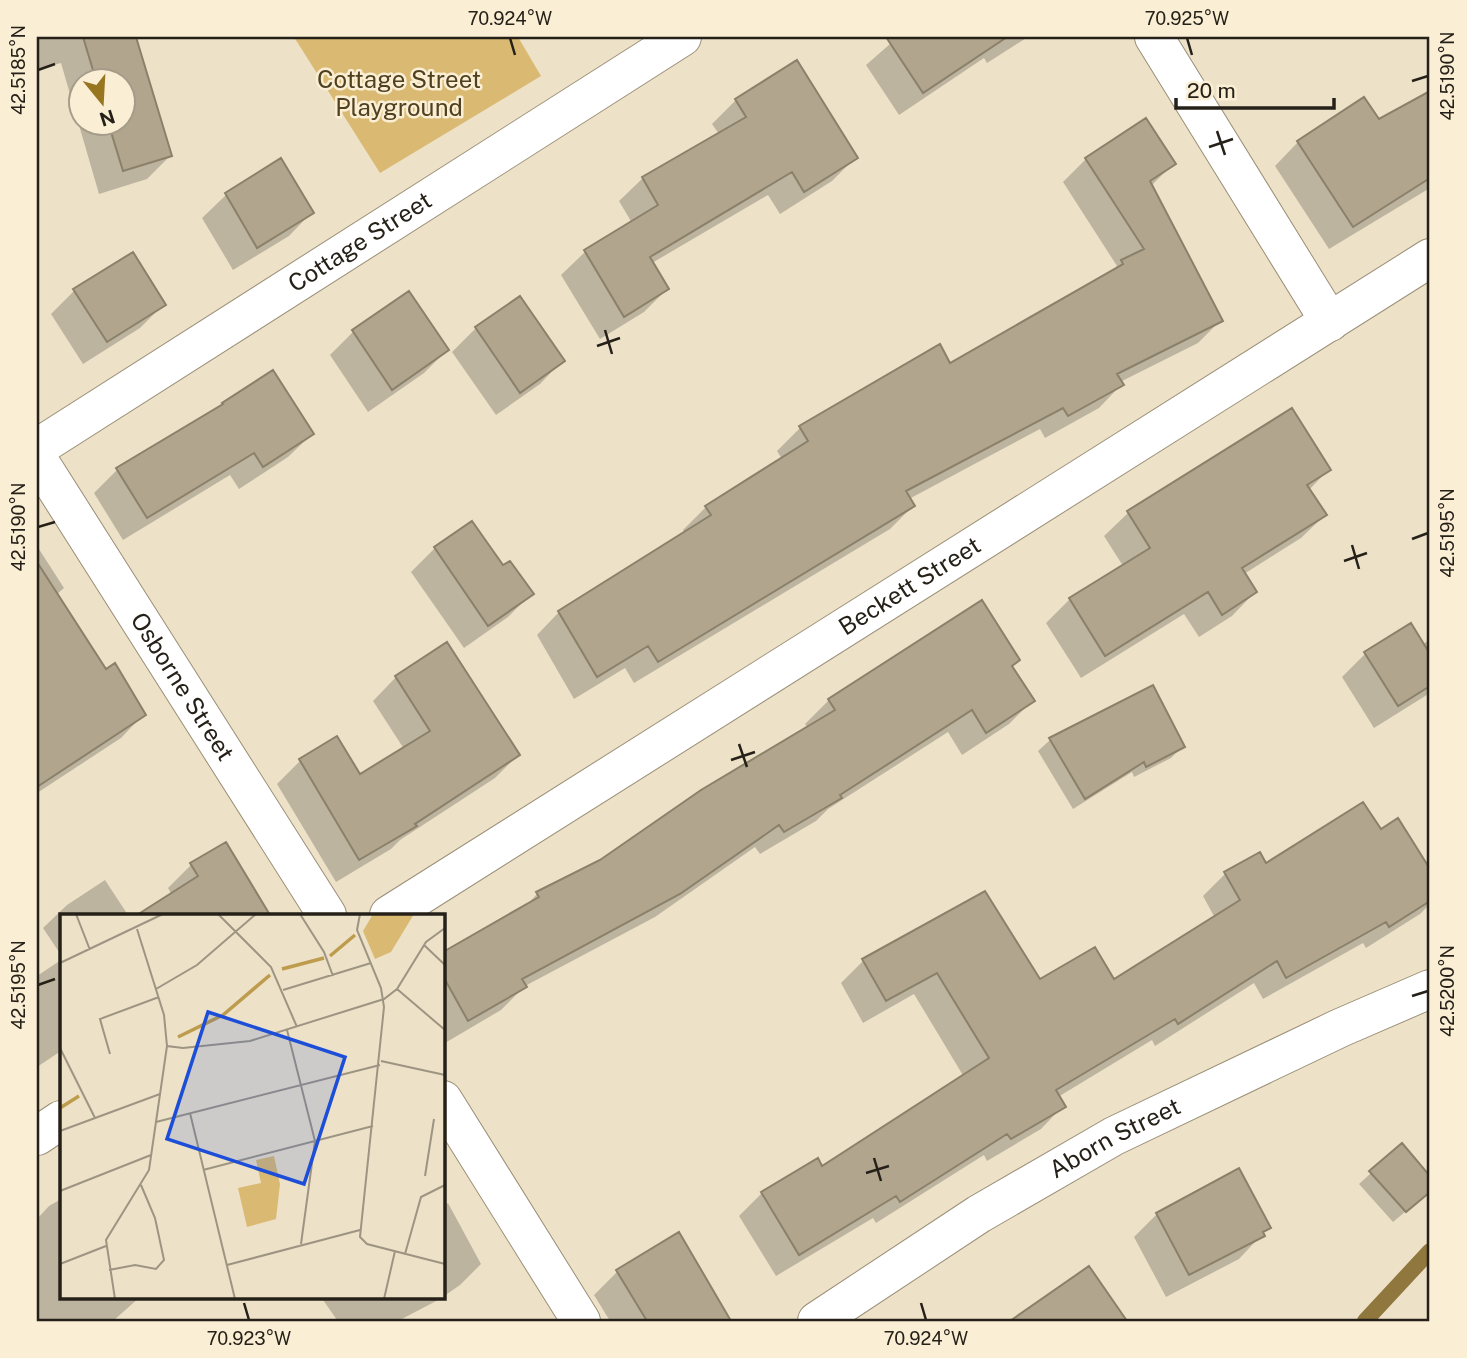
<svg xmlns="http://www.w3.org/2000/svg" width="1467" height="1358" font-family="'Public Sans',sans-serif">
  <rect width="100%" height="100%" fill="#ede1c8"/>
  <path fill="#daba72" d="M294,37h224l23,39 -161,97z"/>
  <path fill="#0003" fill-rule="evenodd" d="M37,37h100l-2,2 35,117 -23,23 -48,15 -38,-131 -24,6zM80,80h42v42h-42z
    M898,37h130l-41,26 -3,-5 -85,57 -33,-50z
    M1430,93v95l-101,61 -54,-83 23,-24 80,-20z
    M736,100l120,57 -24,24 -52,33 -12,-19 -116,68 15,26 -23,23 -44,27 -39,-64 24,-23 47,-29 -13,-22 24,-23 76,-44 -7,-10z
    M1086,159l87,5 -22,22 70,134 -23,23 -78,39 1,3 -22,23 -54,30 -5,-9 -131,70 4,7 -23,23 -256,154 -9,-15 -51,31 -37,-64 22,-23 127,-78 -3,-4 23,-23 76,-48 -5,-8 23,-23 149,-62 160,-92 8,-8 -54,-84z
    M280,160l32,52 -23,24 -56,34 -31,-52 24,-23z
    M74,291l90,13 -24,24 -57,36 -32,-50z
    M408,293l39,57 -23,23 -56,39 -38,-57 23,-23z
    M519,298l44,62 -23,24 -44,31 -44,-63 24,-24z
    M1292,411l37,58 -20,21 16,25 -24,23 -57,36 11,18 -23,24 -33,21 -15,-23 -103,64 -35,-55 24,-24 53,-33 -19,-30 24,-23z
    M312,434l-24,23 -49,32 -9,-14 -107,65 -29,-47 23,-23z
    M472,523l31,44 28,27 -23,23 -44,31 -53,-76 24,-24z
    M37,546l27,42 -8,7 49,77 39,42 -23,24 -84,55z
    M982,603l29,64 21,34 -23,23 -47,31 -14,-23 -120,77 -12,12 -56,33 -5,-7 -100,70 -130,69 -24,24 -56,33 -2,-3v-86l81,-46 13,-14 63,-33 208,-133 -3,-4 24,-24z
    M1430,639v54l-56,35 -32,-51 24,-24 56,-8z
    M396,677l122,78 -23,23 -95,62 -9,9 -55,33 -59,-98 23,-23 59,16 45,-28 -31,-48z
    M1152,687l31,59 -12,12 -37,19 -2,-5 -59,37 -35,-58 12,-11z
    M1398,821l32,52v31l-10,10 -54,34 -3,-5 -100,56 -9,-16 -99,63 -3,-6 -94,57 5,9 -22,23 -54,32 -3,-6 -108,68 -3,-5 -97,58 -37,-60 23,-23 60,-25 142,-91 -50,-83 -51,29 -22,-40 23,-23 176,21h73l102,-63 -12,-22 22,-22 40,-9 115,-33z
    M225,844l41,71h-125l31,-20 -4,-7 23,-23z
    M105,880l23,35h-67v40l-18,-27 24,-23z
    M61,960v91l-24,16v-91z
    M1402,1145l28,33v13l-37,31 -34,-38z
    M61,1199v98h79l-27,24h-49l-1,-2 -26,2v-102l12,-13z
    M448,1203l33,61 -21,21 -20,14 -42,22h-63l2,-1 -16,-23h122v-91z
    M1157,1214l112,13 -30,32 -73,38 -32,-60z
    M1089,1269l36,52h-112z
    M618,1271l110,48 -3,2h-115l-16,-26z"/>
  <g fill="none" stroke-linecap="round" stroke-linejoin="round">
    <path stroke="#90773e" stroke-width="16" d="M1365,1321l65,-70"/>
  </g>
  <path fill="#b1a58d" stroke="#8b816a" stroke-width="2" d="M83,37h53l36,119 -49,15 -15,-49h14v-42h-26z
    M886,37h121l-84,56z
    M797,60l61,98 -54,34 -12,-20 -142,85 19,32 -45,28 -40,-67 74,-45 -16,-28 104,-60 -11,-18z
    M1430,91v87l-77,49 -56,-86 67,-44 15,22z
    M1146,118l30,46 -26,17 73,140 -106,53 7,11 -56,31 -5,-8 -157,83 9,15 -257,156 -10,-16 -51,31 -39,-66 153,-96 -6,-9 103,-65 -9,-15 141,-82 10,19 173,-99 -2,-4 23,-11 -59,-91z
    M281,158l33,55 -57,35 -32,-55z
    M133,252l33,53 -59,37 -34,-53z
    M409,291l40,59 -57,40 -40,-60z
    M520,296l45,65 -45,32 -45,-66z
    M273,370l41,64 -51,33 -9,-14 -107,65 -31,-50 107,-64 -1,-1z
    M1292,408l39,62 -24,15 20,30 -85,53 15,24 -35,23 -14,-23 -103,64 -36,-58 81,-50 -23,-37z
    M472,521l31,44 7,-4 24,33 -46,32 -54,-79z
    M37,562l69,107 9,-6 31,52 -109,72z
    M982,600l38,60 -8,6 23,35 -49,32 -14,-23 -132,85 2,3 -58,34 -5,-7 -99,69 -158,85 5,8 -59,34 -25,-45v-24l96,-55 -3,-5 64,-32 101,-70 134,-80 -7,-11z
    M1411,623l19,31v32l-32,20 -34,-54z
    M447,642l73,113 -105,69 2,2 -58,34 -60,-101 38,-23 23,38 70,-43 -35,-55z
    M1153,685l32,62 -39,20 -2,-5 -59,37 -36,-61z
    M1363,802l18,27 17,-11 32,51v32l-41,26 -3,-5 -100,56 -9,-17 -99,63 -3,-5 -119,71 10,17 -55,32 -4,-5 -107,68 -4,-6 -97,59 -38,-63 57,-34 4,8 167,-108 -52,-85 -51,28 -24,-42 123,-68 55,88 55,-32 19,32 126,-79 -16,-28 36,-20 6,11z
    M226,842l44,73h-133l61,-39 -8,-13z
    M1402,1143l28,33v16l-24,20 -37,-41z
    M1239,1168l32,60 -8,4 2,4 -76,39 -33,-62z
    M679,1232l52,89h-84l-31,-51z
    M1089,1266l38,55h-117z"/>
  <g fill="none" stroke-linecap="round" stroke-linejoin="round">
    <defs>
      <g id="street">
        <path d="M1154,37l176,285"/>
        <path id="s1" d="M37,448l645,-411"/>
        <path id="s2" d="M37,458l290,457"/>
        <path id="s3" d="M389,915l1041,-657"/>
        <path d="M443,1100l138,221"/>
        <path d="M37,1136l24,-16"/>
      </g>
      <g id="secondary">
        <path id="s4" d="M817,1321l162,-107 135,-78 226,-108 90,-39"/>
      </g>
    </defs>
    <use href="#street" stroke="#9a8f77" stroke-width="40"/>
    <use href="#secondary" stroke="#9a8f77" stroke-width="40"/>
    <use href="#street" stroke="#fff" stroke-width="38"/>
    <use href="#secondary" stroke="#fff" stroke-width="38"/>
  </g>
  <path fill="none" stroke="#262118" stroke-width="2.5" d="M510,38l5,17M1187,38l5,17M38,70l17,-6M1412,81l16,-5M1217,131l8,24M1209,147l24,-8M605,330l7,24M597,346l23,-8M38,527l17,-5M1412,539l16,-6M1352,545l7,24M1344,561l23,-8M739,744l8,23M731,760l24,-8M38,985l17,-6M1412,996l16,-5M874,1158l7,23M866,1173l23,-7M244,1303l5,17M921,1303l5,17"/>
  <g text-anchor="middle" stroke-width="5" stroke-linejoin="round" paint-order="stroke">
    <g font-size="24" fill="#4f401e" stroke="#faeed5">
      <text x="399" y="88">Cottage Street<tspan x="399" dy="28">Playground</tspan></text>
    </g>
    <g font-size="24" fill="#262118" stroke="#faeed5">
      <text dy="8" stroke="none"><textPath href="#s1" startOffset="383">Cottage Street</textPath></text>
      <text dy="8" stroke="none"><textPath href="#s3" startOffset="616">Beckett Street</textPath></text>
      <text dy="8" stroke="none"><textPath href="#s2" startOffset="271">Osborne Street</textPath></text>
      <text dy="8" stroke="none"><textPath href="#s4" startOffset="350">Aborn Street</textPath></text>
    </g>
  </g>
  <g transform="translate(60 914)">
    <rect width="385" height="385" fill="#ede1c8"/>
    <path d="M313,0h41l-23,38 -16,7 -12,-28zM214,242l6,28 -4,35 -29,8 -9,-39 23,-5 -5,-23z" fill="#daba72"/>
    <path fill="none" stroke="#be9c4e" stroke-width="3.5" d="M270,42l25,-21M222,55l42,-11M118,123l45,-22 47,-40M0,194l19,-12"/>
    <path fill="none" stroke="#9d9482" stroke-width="2" d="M16,0l14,36M158,0l53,53 26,60M240,0l24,38 9,24M300,0l-3,16 24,58 3,19 -24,230 7,7 78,20M77,15l27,86 3,31 16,2 67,-7 134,-42 13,-10 29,-47 19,-14M364,31l21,20M0,49l103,-49M96,75l41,-24 59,-51M337,75l48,41M223,76l88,-27M227,116l28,111 -14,103M0,134l35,70M50,140l-10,-35 59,-22M321,147l64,14M130,199l45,186M96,208l224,-57M0,217l100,-37M143,256l170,-44M365,262l9,-57M0,277l91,-36M345,340l16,-57 24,-12M0,350l46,-18M167,351l133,-35M49,356l26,-5 21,4 8,-9 -9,-42 -14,-33M55,385l-9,-59 43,-70 18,-124M324,385l11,-48"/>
    <path fill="#1d4ed8" fill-opacity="0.15" stroke="#1d4ed8" stroke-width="3.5" d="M148,98l137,45 -41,127 -137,-45z"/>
    <rect width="385" height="385" fill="none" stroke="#262118" stroke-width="3.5"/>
  </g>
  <rect width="1467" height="1358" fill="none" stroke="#faeed5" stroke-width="77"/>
  <g transform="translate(102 102) rotate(162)"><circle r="33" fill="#faeed5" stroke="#a59c89" stroke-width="2"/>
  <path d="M0-5L12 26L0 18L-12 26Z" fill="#97761f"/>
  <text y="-10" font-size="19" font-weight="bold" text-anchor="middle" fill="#262118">N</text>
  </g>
  <path d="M1176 98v10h158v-10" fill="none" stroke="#262118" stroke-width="3.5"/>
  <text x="1187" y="98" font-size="21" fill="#262118" stroke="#faeed5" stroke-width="5" paint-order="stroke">20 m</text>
  <rect x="38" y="38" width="1390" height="1282" fill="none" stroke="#262118" stroke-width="2.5"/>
  <g font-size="18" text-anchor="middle" fill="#262118">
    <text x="510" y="25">70.924°W</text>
    <text x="1187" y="25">70.925°W</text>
    <text transform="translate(19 70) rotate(-90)" y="6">42.5185°N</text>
    <text transform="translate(1448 76) rotate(-90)" y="6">42.5190°N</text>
    <text transform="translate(19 527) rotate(-90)" y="6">42.5190°N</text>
    <text transform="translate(1448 533) rotate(-90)" y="6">42.5195°N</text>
    <text transform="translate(19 985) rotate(-90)" y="6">42.5195°N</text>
    <text transform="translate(1448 991) rotate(-90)" y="6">42.5200°N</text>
    <text x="249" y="1345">70.923°W</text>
    <text x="926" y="1345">70.924°W</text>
  </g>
</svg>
